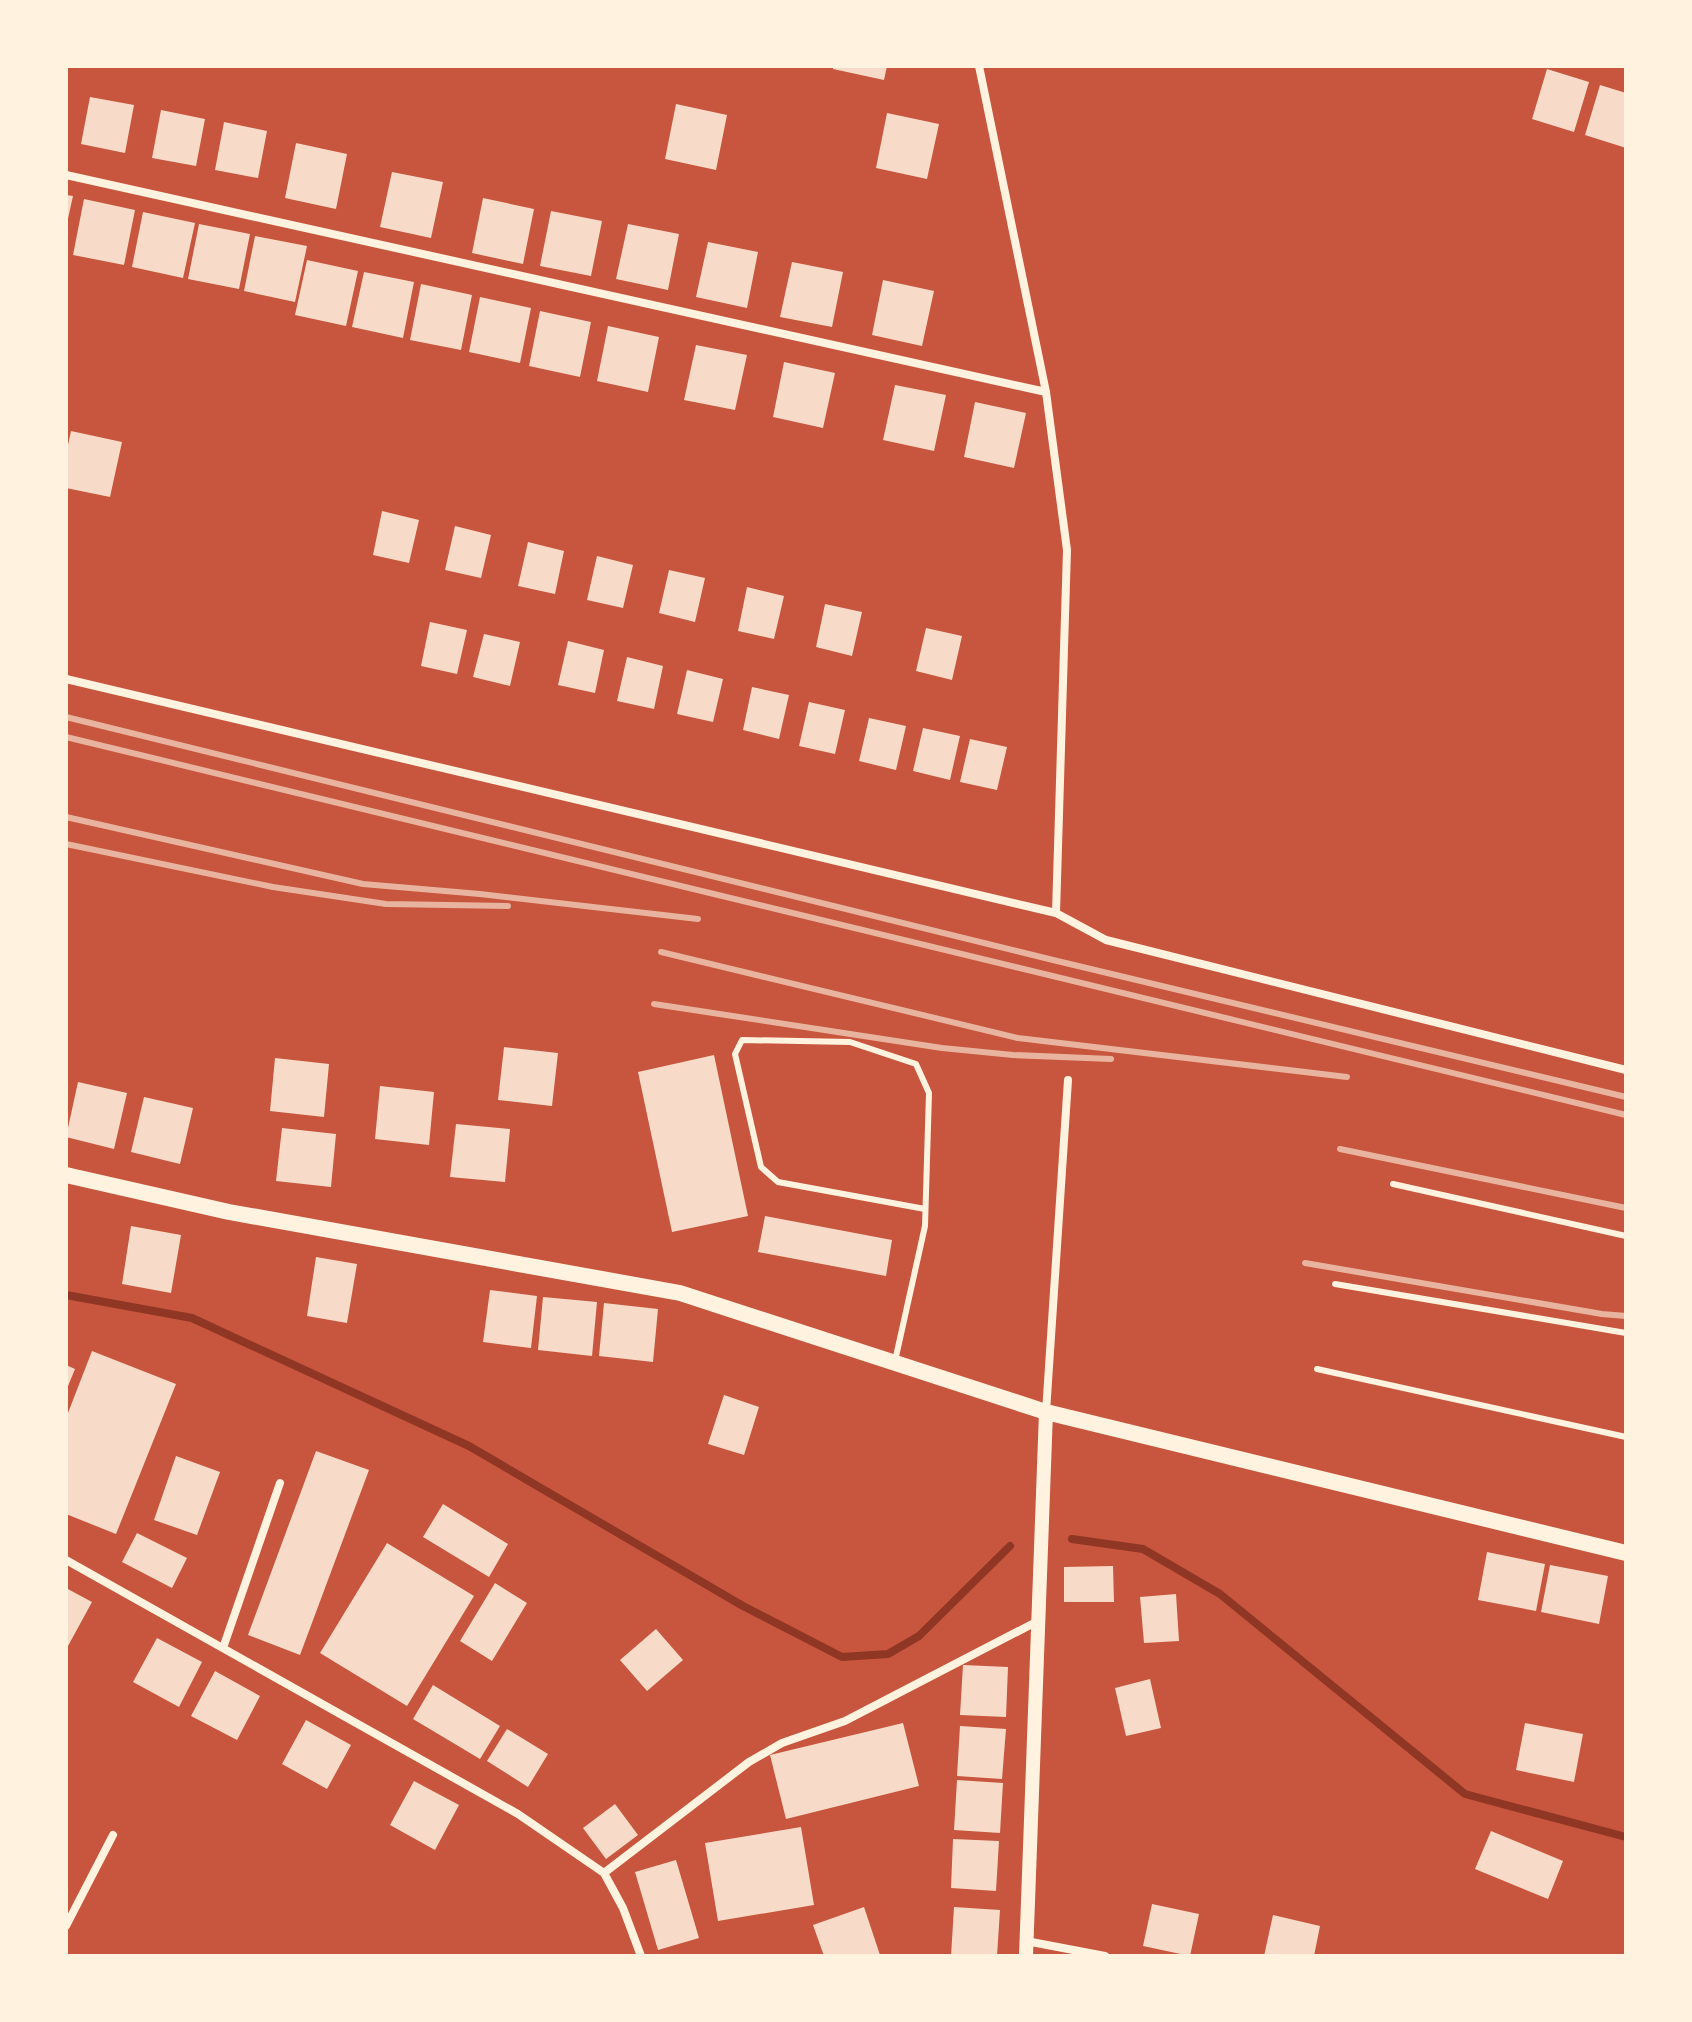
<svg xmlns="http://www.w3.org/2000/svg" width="1692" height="2022" font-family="Lora,serif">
  <rect width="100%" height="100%" fill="#c8553d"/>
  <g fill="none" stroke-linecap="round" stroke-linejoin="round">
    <path stroke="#8f3625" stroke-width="8" d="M66,1295l126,23 277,128 274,160 99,51 46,-3 31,-18 91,-90
      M1072,1539l71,10 77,45 245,200 161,43"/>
  </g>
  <path fill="#f7dbc8" d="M833,66h54l-3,14 -51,-11z
    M1547,69l42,13 -15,50 -42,-13z
    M1600,85l26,8v55l-41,-13z
    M90,97l44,8 -9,48 -44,-9z
    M676,104l51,11 -11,55 -51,-11z
    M161,110l44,9 -9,47 -44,-8z
    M887,113l52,11 -12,55 -51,-11z
    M224,122l43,9 -9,47 -43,-8z
    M296,143l51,11 -11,55 -51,-11z
    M392,172l51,10 -12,56 -51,-11z
    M66,195l7,1 -6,27h-1z
    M483,198l51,11 -11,55 -51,-11z
    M84,199l51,11 -11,55 -51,-10z
    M551,211l51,10 -11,55 -51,-10z
    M143,212l52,11 -12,55 -51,-11z
    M199,224l51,10 -11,55 -51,-10z
    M628,224l51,10 -11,56 -52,-11z
    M255,236l52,10 -12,56 -51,-11z
    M708,242l50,10 -11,56 -51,-11z
    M307,260l51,11 -12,55 -51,-11z
    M792,262l51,10 -11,55 -52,-10z
    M364,272l50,10 -11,56 -51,-11z
    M883,280l51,11 -12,55 -50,-11z
    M421,284l51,11 -11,55 -51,-10z
    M480,297l51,11 -11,55 -51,-11z
    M540,311l51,11 -11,55 -51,-11z
    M608,326l51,11 -11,55 -51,-11z
    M696,345l51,10 -12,55 -51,-10z
    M784,362l51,11 -12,55 -50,-11z
    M895,385l51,10 -12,56 -51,-11z
    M975,402l51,11 -12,55 -50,-11z
    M71,431l51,11 -12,55 -44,-9v-34z
    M382,511l37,9 -10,43 -36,-8z
    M455,526l36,9 -10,43 -36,-8z
    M528,542l36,9 -9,43 -37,-8z
    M597,556l36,9 -10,43 -36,-8z
    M669,570l36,8 -10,44 -36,-9z
    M747,587l37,9 -10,43 -36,-8z
    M825,604l37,8 -10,44 -36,-9z
    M430,622l37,8 -10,44 -36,-8z
    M926,628l36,8 -10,44 -36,-9z
    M484,634l36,8 -10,44 -37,-9z
    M568,641l36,9 -9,43 -37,-8z
    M627,657l36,9 -9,43 -37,-8z
    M687,670l36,9 -10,43 -36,-8z
    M752,687l37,8 -10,44 -36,-9z
    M809,702l36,8 -10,44 -36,-8z
    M869,718l37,8 -10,44 -37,-9z
    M923,728l37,8 -10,44 -37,-9z
    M970,739l37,8 -10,43 -37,-8z
    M504,1047l54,6 -6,53 -54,-6z
    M714,1055l34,161 -76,16 -34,-160z
    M275,1058l54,6 -5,53 -54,-6z
    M78,1082l49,11 -13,56 -48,-12z
    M380,1086l54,6 -5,53 -54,-6z
    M144,1097l49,11 -13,56 -49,-12z
    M456,1124l54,5 -5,53 -55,-5z
    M282,1128l54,6 -5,53 -55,-6z
    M765,1216l127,24 -6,36 -128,-24z
    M131,1226l50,9 -10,58 -49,-9z
    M316,1257l41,7 -10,59 -40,-7z
    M490,1290l47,6 -6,52 -48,-6z
    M543,1297l54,5 -5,54 -54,-6z
    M604,1303l54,6 -5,53 -54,-6z
    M92,1351l84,33 -60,150 -50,-20v-96z
    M66,1365l9,4 -9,22z
    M724,1395l35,12 -15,48 -36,-11z
    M316,1451l53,19 -69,185 -52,-20z
    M176,1456l44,16 -23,63 -43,-15z
    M443,1504l65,40 -19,33 -66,-40z
    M137,1533l50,25 -15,30 -50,-26z
    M387,1543l87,53 -67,110 -87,-53z
    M1487,1552l58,12 -9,47 -58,-11z
    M1550,1565l58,11 -9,48 -58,-12z
    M1113,1566l1,36h-50v-35z
    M495,1583l32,20 -35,58 -32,-20z
    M66,1588l26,14 -24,44 -2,-1z
    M1176,1594l3,47 -35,2 -4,-46z
    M656,1629l27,31 -36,31 -27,-31z
    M157,1638l45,24 -23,45 -46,-25z
    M963,1665l45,2 -2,50 -46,-2z
    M215,1671l45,25 -23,44 -46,-24z
    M1150,1679l11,49 -35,8 -11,-48z
    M433,1685l67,41 -20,33 -67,-40z
    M306,1720l45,25 -24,44 -45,-25z
    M903,1723l16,63 -133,33 -16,-64z
    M1525,1723l58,11 -9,48 -58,-12z
    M960,1726l46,3 -4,50 -45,-3z
    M507,1729l41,25 -20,33 -41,-26z
    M957,1780l46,3 -3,50 -46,-3z
    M414,1781l45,24 -24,45 -45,-25z
    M615,1804l23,31 -32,24 -23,-31z
    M801,1827l13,78 -96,16 -13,-78z
    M1491,1831l72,30 -15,38 -73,-30z
    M953,1839l46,2 -3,50 -45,-3z
    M676,1860l23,78 -41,12 -23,-78z
    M1152,1904l47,10 -9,42 -47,-10z
    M864,1907l16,48 -56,1 -11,-31z
    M954,1907l46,3 -3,46h-46z
    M1273,1915l47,11 -6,30h-50z"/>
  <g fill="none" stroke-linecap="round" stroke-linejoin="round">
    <path stroke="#fff3e0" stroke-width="6" d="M1393,1184l233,52
      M1335,1284l291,49
      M895,1361l30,-135 4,-133 -13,-29 -66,-22 -108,-2 -7,14 26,113 17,15 147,27
      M1317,1369l309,68"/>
    <path stroke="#fff3e0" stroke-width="8" d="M979,66l67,326 21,158 -11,363
      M66,175l980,217
      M66,679l990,234 50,27 520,130
      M1046,1412l22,-332
      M66,1560l452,254 86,59 19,35 18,48
      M223,1648l57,-165
      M604,1873l145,-111 33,-19 63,-22 193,-100
      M66,1926l47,-91
      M1026,1941l79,15"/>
    <path stroke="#fff3e0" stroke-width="14" d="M1026,1956l20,-544"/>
    <path stroke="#fff3e0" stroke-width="16" d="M66,1175l163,37 451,81 366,119 580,141"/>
    <path stroke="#e9b49f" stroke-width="6" d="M66,717l987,243 573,137
      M66,737l1560,378
      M66,817l297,67 117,10 218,25
      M66,844l207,43 113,17 122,2
      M661,952l357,86 329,39
      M654,1004l288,44 71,7 98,4
      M1340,1149l286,59
      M1305,1263l297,51 24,2"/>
  </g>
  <rect width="1692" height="2022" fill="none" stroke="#fff3e0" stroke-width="136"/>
</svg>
